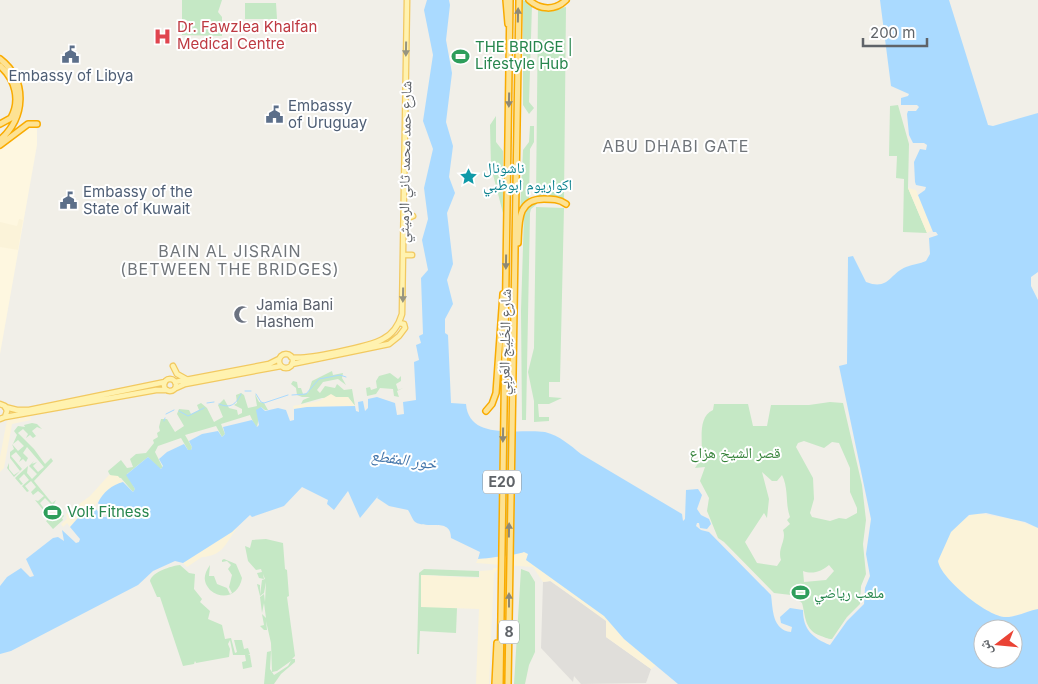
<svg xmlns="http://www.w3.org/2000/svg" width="1038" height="684" font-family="Inter,'Noto Naskh Arabic',sans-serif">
  <rect width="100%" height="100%" fill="#f1efe8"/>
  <path fill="#fef7e0" d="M30,125l7,4v16l-37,209v-205z"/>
  <path fill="#e0deda" d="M550,581l57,40 -1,16 45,32 -5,14 -65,1 -7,-8 -1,6 -32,-34 2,-66z"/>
  <path fill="#c5e8c5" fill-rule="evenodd" d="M182,0h40l-4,12 4,5v19l-40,-1z
    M523,0l9,5 -3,97 5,6 -5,6 -6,-9z
    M245,3h31l1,16h-32z
    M566,7l-2,191 -28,-1 2,-188 11,1z
    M898,105l11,39 -1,44 19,45 -24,-1 1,-53 -8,-1 1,-22h-8l1,-50z
    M496,116v26l7,9v62l-12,-46 -1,-42z
    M530,126h4v16l-4,7 -1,51 -6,6 -3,7 3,-63 6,-8z
    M536,201l1,3 -6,5 -1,4 -4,207h-4l-1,-109 3,-97 3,-8z
    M536,207l28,1 -4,174h-11v15l13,1 -13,6h-11l1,13h10v4l-15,1v-21l-6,-29 6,-24z
    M332,371l1,4 10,-2 -1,5 4,7 -8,-6 -15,3 -6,8 3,3 5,-7 10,2 2,-4 7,6 8,-1 3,17 -7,-9 -26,1 -21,6 2,-4 7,-3h-8l-5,-2 -1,-7 -5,-4 2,-3 4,1 1,6h3l2,6 5,-1 4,-12z
    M390,373l8,6 3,-3v5l-5,3 2,6 5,-2 -6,3 2,6 -5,-1 -1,-7 -13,-1 -4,6 -9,2 -1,-8 4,-1 1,3 6,-2 -1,-7 3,-5z
    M241,393l3,2 4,13 9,-2 -2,-12 4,8 5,1 4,7h-3l-4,-3 -4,20 -3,-3 -4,-9 -29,9 4,10 -3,3 -6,-11 -31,9 7,12 -1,3h-3l-7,-12 -23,8 -3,6 8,16 -4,1 -11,-12 -21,17 8,15 -2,3 -12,-14c-8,-1 -11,-1 -13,-7l13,-11 6,8 6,-1 -3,-8 6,-5 10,-1 8,-10 -1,-3 5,-3 -1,-4 3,-2 -1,-4 2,-8h6l8,13 9,-6 -7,-12 2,-5 10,1 2,4 8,-4 -2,-5 4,-2 6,5 7,14 9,-5 -5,-12 6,-6 5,9 8,2 1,5 4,-2v-4l-8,-4 3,-2 -1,-8z
    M830,402l13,1 19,82 4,35 -3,24 3,30 -5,12 -1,18 -13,13 -15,22c-5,0 -7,-2 -11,-3 -17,-6 -15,-19 -19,-33l-11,-8 -17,-2 -50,-51 -6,-4 -11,-27 2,-13 -9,-17 5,-14 -10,1c2,-3 5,-7 6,-10 3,-15 -5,-40 12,-48l1,-6h34l5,22h14l4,-21h38zM804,441l20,7 8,-6 7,1 11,25v24l7,16v5l-11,6 -7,-1 -9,3 -18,-4 -2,-4 4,-14 -1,-21 -17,-31 2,-4zM762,472l10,9h5l5,-6c7,14 3,29 8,42l-3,3 3,4 -7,6c4,10 -6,19 -2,30l-4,6 -20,-3 -12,-21 19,-29 3,5 2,-19zM829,565l5,6 -8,9 -22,2 -1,-11c10,4 19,0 26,-6z
    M32,423l5,1 5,5 -5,-2 -5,4 4,5 -3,2 -3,-3 -4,3 2,-4 -5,-5 -5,4 16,16 11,15 6,-6 2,3 -19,20 18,22 4,-3 -2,4 10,12 -2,2 1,2 -10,9 -7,-8 12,-9 -5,-6 -5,5 -2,-2 5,-5 -6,-6 -5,5 5,7 -1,1 -9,-11 3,1 6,-5 -6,-5 -5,4 -2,-3 5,-5 -5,-6 -6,5 4,5 -2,1 -5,-6 7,-6 -5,-6 -5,5 4,5 -2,1 -6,-7 13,-12 -1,7 5,6 5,-5 -8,-8 5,-5 -2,3 5,-2 -4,4 5,6 6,-5 -17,-20 -4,6 5,5 -2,4 -3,-3 -4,3 2,-4 -5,-6 -5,4 11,13 -8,8 -7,-9 2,-5v6l5,6 6,-4 -10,-13v-6l4,-3 -2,-5 6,7 6,-5 -6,-6 -5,4 4,-9 -3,-4 4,-5 7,1 -1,-2z
    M266,539l17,4 2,26 2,1 2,26 -2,1 8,59 -3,3h3v3l-14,12 -7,10h-10l3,-32 4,-1 -1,18 4,6 14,-9 3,-5 -14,10 -5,1 -1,-29 -5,-22 1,9h-3l-4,-4 4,-1 -2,-11 4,4 -2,-15 -2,10 -2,-16 4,-3 1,8 1,-20 -2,11 -4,3 -3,-12 3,1v10l2,-15 3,-1 -2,-5 1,5 -5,-1 -2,-5 5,-1 -1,-3 -5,1 -8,-9 -3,-15 5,2 2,-8z
    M224,559l12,5 6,14c-3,17 -19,23 -32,12 -8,-9 -6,-16 0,-25l-1,11h5l3,8 10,4 3,6 2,-1 -3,-6 3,-12 -4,-6 3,-4 -4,-4 -5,1v-2z
    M180,565l9,8 6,1 -1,15 8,10 -2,3 10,9 -2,8 14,6 3,14 6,-1 4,15 2,-1 -3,-12h8l2,9 4,-1 2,6 -2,1h2l2,12 -9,2 -1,-7 4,-1 -1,-6h-12l-3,-15 -2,4 2,5 -1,8 -33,6 -1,-2 -1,3 -11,2 -23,-69h-3l-7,-16c2,-9 21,-15 30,-16z
    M424,569l55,2v6l-57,-2 -1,31 36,2 -1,25 -36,-2 -1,23h-2l2,-81z
    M521,569l8,3 6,10v70l-6,13 -4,19h-11z"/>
  <path fill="#fbf3d9" d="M908,188l8,2 16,40 -5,3z
    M19,219l4,1 -5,30 -18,-3v-25l17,4z
    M331,394l5,3h12l7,9 -48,1 -13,2 -1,-3 26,-5z
    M30,416l1,4 -19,4 -8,44 -4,4v-15l7,-37z
    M109,475l9,1 5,6 -22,15 -7,10 -17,12 -7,8 -3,-4 -4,4 -2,-3 6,-5 -1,-5 24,-18z
    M977,513l39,7 22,8v81c-10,2 -21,7 -31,8 -22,0 -56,-33 -68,-50 -4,-21 19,-50 38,-54z
    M237,528c-12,16 -14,28 -35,29l-15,10 -4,-4z
    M524,552l4,2 -1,6 78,56 19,23 32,26 -5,4 -45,-32v-16l-55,-40 -8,1 -10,-15 -57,-4 2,-4c7,0 42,-4 46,-7z
    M493,568h5l-4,6 -5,110h-13l3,-75 -58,-2v-32l58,3 1,-7 13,-1z"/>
  <path fill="#aadaff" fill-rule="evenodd" d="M427,0h22l1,5 -4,35 6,33 -6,49 7,24 -4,31 6,16 -8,20 6,51 -6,16 6,24 -8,15v14l3,2 3,68 15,1c3,38 55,24 79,28 15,4 25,13 36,22l101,60 1,7 2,-2 1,-29 12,-1 4,6 -5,14 4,6 8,4 2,5 -4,5 -7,-1 -1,-5h-2l-1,3 5,4 8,2 62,63c2,14 1,35 20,37l1,-5 -11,-4 -1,-6 10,-9 13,2c0,20 10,28 27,35l17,-24 17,-17 1,-16 5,-12 -4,-22 5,-35 -32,-153 8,-2 1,-107 5,-1 13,26c23,9 24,-9 40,-15 7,-3 14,-3 20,-6l4,-7 -1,-16 9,-3 -2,-3h-3l-15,-37 7,-5 1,-3 -10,-2 -1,-3 -1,-20 6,-13 6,1 1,-5 -3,-2h-11l-4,-8 -2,-21 1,-3h8l3,-4 -2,-2h-16v-7l7,-2 1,-2 -18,-8 -11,-86h69l39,125 5,1 45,-13v159l-7,5v9l7,14v228l-13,-6 -39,-9 -17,2 -18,17 -13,29c3,18 48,54 66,56 11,1 23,-6 34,-8v75h-360l-54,-45 -20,-23 -78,-56 2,-6 -4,-2c-3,2 -40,7 -46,7l2,-7 -29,-14c0,-22 -26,-7 -37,-17 -2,-3 -4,-8 -6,-11l-19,-4 -12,-8 2,-3 -19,23 -12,-27 -14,19 -7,-6 1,-4 -26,-13 -18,19 -32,11 -2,-2 -18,17 -49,31 -8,-2 -22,10 -15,14 -127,66 -11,3v-68l7,-9 14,-9 9,9 4,-1 -8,-17 27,-21 5,-1 6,4 -2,-11 14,13 3,-1 1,-3 -10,-12 7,-8 17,-12 9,10h3l1,-3 -9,-11c5,-11 14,-18 25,-21l10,10 2,-3 -9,-14 22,-18 13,12 2,-3 -4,-7 8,-7 17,-8 4,6h3l1,-3 -3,-6 13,-7 16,-3 4,6 3,-3 -2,-7 29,-7 5,7 2,-2 -3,-15 5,-3 4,4 13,-3 8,2 4,11 4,-1v-11l13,-2 48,-1 1,5 3,1 -1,-10 5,-1 2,10 3,-3v-9l9,-2 18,6 2,12 7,-1 -1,-12 13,-2 -2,-38 5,-2 -3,-15 5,-2 -2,-7 4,-2 -2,-56 7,-8 -6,-30 6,-21 -4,-31 9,-39 -10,-28 10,-66 -9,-45zM983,629h30v30h-30z"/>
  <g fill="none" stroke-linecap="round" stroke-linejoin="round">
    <path stroke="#aadaff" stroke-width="1" d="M245,391h6
      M256,394l5,8 3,1 24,-8
      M292,395l14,-1 13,-15 21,-4 6,2
      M207,403l7,-1
      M219,404c12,5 17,0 22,-10
      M179,411l9,5 16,-8
      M166,414l8,-4
      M164,421l1,-3"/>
    <defs>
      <path id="major" d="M404,215l4,3 5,-2
        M404,255h8
        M279 361a7 7 0 1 1 14 0a7 7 0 1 1-14 0Z
        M291,357c11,4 81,-11 92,-18 10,-5 16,-15 19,-25l5,-314
        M292,364l97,-20 10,-8 6,-8 -1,-4 -5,-1
        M173,366l4,8 9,5
        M164 385a6 6 0 1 1 12 0a6 6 0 1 1-12 0Z
        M175,382l94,-18 10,-5
        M176,388l9,-4 96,-18
        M0,404l5,2 2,5 -2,6 -5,2
        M5,407l12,3h12l136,-28
        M5,417l151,-27h11"/>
      <path id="highway" d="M506,0l2,24
        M529,0c11,10 26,11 37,0
        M0,59c28,22 25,59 0,81
        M0,66c15,13 21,34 11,52l-11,6
        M0,145l28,-21h9
        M518,243c1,-21 -1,-44 26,-44 8,0 15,0 22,5
        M486,411l6,-7 4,-11 7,-99
        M495,684l2,-41
        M500,684l10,-684
        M508,684l11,-684"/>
    </defs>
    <use href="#major" stroke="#f2c960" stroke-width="7"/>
    <use href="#highway" stroke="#f9ab00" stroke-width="8"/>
    <use href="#major" stroke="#fff2af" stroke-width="4.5"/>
    <use href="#highway" stroke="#fde293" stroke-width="5"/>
  </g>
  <defs><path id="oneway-solid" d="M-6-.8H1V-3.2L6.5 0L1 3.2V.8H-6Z" transform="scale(1.25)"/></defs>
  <g fill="#8e8975">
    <use href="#oneway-solid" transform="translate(518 15) rotate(-89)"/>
    <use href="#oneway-solid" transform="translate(509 100) rotate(91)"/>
    <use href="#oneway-solid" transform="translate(506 262) rotate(91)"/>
    <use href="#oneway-solid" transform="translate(503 435) rotate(91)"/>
    <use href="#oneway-solid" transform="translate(509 530) rotate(-89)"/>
    <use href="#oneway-solid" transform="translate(509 600) rotate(-90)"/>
  </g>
  <g fill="#979581">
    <use href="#oneway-solid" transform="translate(406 49) rotate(91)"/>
    <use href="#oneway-solid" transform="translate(403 295) rotate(91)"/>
  </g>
  <defs>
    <symbol id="hospital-bare" viewBox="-9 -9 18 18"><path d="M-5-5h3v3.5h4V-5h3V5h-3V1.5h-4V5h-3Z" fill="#e0444e" stroke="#fff" stroke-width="2.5" paint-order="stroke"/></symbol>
    <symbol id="civic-bare" viewBox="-9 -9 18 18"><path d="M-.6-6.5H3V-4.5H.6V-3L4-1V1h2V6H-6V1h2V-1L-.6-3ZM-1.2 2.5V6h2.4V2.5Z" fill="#5c6f8a" stroke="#fff" stroke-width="2.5" paint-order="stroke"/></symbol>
    <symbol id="stadium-bare" viewBox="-9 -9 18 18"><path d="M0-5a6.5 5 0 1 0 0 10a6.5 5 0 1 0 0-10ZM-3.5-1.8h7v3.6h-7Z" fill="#2e9e5b" stroke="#fff" stroke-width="2.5" paint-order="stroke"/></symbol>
    <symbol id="sight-bare" viewBox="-9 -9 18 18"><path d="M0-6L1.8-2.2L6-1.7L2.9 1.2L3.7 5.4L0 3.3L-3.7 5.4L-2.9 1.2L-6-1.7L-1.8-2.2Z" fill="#0f9aa8" stroke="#fff" stroke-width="2.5" paint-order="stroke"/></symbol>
    <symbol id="mosque-bare" viewBox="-9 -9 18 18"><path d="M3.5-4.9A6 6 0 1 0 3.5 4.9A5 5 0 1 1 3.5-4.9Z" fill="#6b7280" stroke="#fff" stroke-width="2.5" paint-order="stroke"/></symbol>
  </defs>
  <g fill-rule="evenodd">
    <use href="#hospital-bare" x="150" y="24" width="25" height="25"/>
    <use href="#civic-bare" x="58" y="42" width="25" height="25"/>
    <use href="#stadium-bare" x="448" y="44" width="25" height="25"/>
    <use href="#civic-bare" x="262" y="102" width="25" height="25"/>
    <use href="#sight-bare" x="456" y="164" width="25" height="25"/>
    <use href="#civic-bare" x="56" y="188" width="25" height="25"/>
    <use href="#mosque-bare" x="230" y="302" width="25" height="25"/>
    <use href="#stadium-bare" x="40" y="500" width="25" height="25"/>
    <use href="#stadium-bare" x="788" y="580" width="25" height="25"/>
  </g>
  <g text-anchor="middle" stroke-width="4" stroke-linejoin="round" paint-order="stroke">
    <g fill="#fff" stroke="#8f9295" stroke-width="1">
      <rect x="483" y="470.5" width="38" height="23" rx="4"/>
      <rect x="499" y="620.5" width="20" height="23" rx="4"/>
    </g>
    <g font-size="14" font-weight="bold" fill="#5f6368">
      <text x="502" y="487">E20</text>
      <text x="509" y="637">8</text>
    </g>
    <g font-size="15" fill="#be3a42" stroke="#fff" text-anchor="start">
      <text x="177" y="32">Dr. Fawzlea Khalfan<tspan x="177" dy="17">Medical Centre</tspan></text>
    </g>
    <g font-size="15" fill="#27864d" stroke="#fff" text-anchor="start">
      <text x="475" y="52">THE BRIDGE |<tspan x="475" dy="17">Lifestyle Hub</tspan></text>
      <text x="67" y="517">Volt Fitness</text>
      <text x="814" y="598">ملعب رياضي</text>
    </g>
    <g font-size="15" fill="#4e5e75" stroke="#fff" text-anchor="start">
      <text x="71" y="81" text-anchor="middle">Embassy of Libya</text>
      <text x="288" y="111">Embassy<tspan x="288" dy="17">of Uruguay</tspan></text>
      <text x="83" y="197">Embassy of the<tspan x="83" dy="17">State of Kuwait</tspan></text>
    </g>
    <g font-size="15" fill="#5f6368" stroke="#fff">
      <text transform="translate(405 162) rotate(-89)" y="5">شارع حمد محمد ثاني الرميثي</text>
      <text transform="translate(505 342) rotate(-89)" y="5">شارع الخَلِيج العَربِي</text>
    </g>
    <g font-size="15" fill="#0d838f" stroke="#fff" text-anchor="start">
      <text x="483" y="173">ناشونال<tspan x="483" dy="17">اكواريوم ابوظبي</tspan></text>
    </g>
    <g font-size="15" fill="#5b616d" stroke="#fff" text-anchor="start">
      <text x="256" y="310">Jamia Bani<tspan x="256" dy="17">Hashem</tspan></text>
    </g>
    <g font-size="15" fill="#348238" stroke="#fff">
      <text x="735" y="458">قصر الشيخ هزاع</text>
    </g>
    <g font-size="16" letter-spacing="1" fill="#70757a" stroke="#fff">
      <text x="676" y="152">ABU DHABI GATE</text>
      <text x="230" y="257">BAIN AL JISRAIN<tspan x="230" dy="18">(BETWEEN THE BRIDGES)</tspan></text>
    </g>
    <g font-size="16" font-style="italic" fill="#4174aa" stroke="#fff">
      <text transform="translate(404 459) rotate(8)" y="6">خور المقطع</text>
    </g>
  </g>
  <g transform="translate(998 644) rotate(254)"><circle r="24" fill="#ffffff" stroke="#bfc1c3"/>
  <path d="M0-4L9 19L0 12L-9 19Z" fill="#ea4335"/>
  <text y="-8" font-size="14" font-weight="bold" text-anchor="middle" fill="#5f6368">ش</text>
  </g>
  <path d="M863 38v8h64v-8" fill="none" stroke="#5f6368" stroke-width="2.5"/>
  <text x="870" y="38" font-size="15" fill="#5f6368" stroke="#ffffff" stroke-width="4" paint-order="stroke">200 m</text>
</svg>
